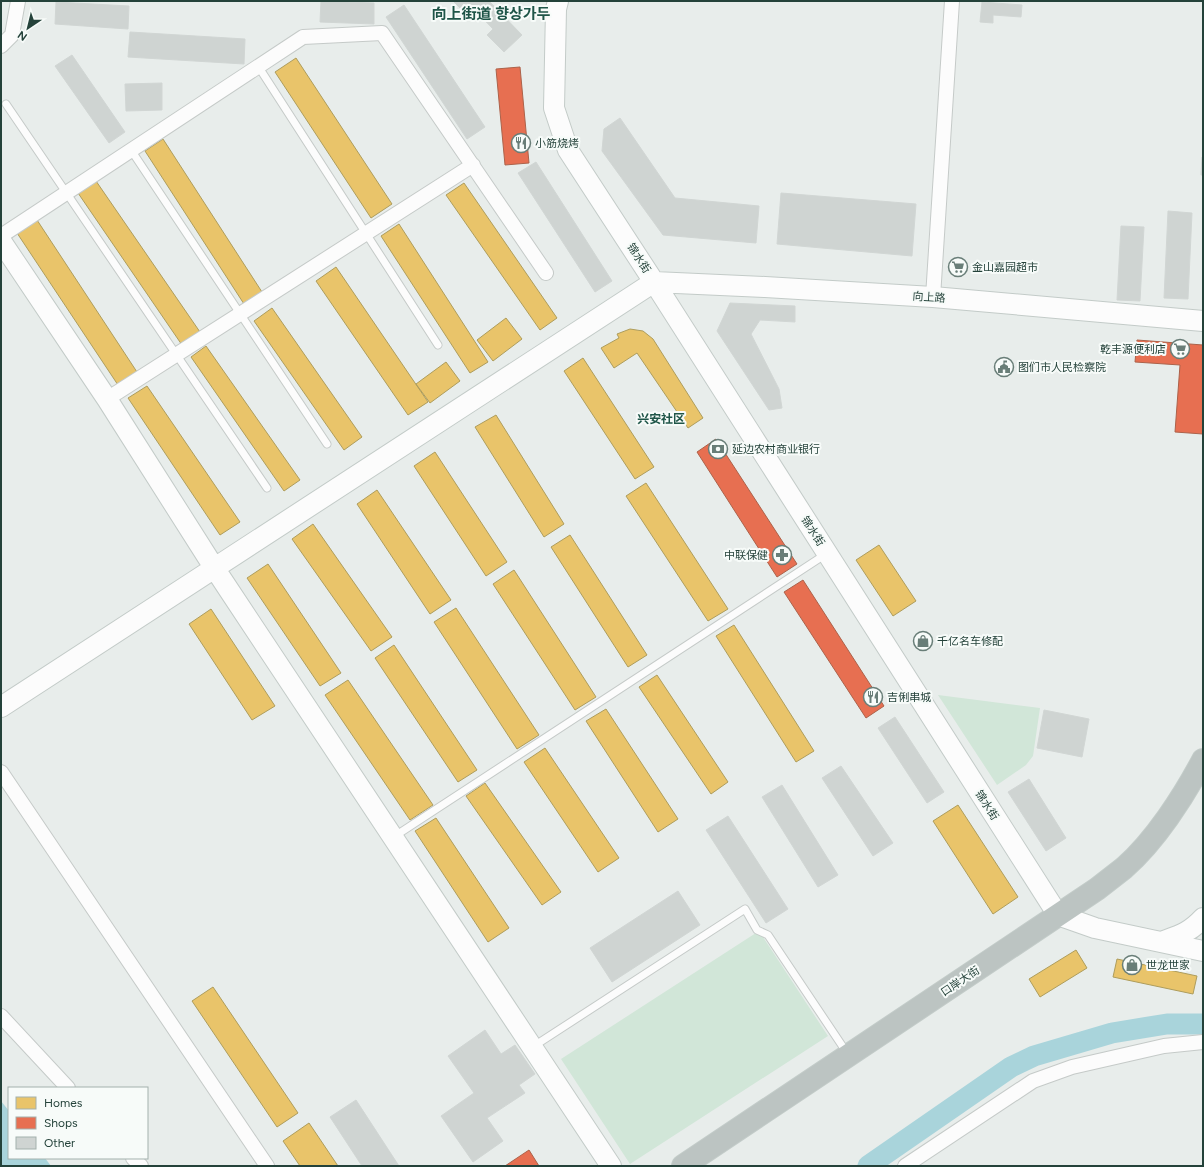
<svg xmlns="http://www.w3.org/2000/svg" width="1204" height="1167" font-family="Figtree,'Noto Sans SC','Noto Sans KR',sans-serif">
  <rect width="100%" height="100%" fill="#e8edeb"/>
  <path fill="#d1e6d8" d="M938,695l102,13 -7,48 -7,9 -29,20z
    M759,931l69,105 -198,128 -69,-105z"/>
  <path fill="#a9d4db" d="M1,1101l8,10v47h36l6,8h-50z"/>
  <path fill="#e9c46a" stroke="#ae9d5c" d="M296,58l96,146 -21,14 -96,-146z
    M163,139l99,153 -18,12 -99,-153z
    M96,181l104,151 -18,13 -104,-152z
    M464,183l93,135 -17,12 -94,-135z
    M37,220l100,152 -19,13 -101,-152z
    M399,224l89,138 -18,11 -89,-137z
    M336,267l92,135 -20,13 -92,-134z
    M272,308l90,129 -18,13 -90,-129z
    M506,318l16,21 -29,22 -16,-21z
    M630,329l13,2 10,8 50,79 -15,10 -51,-75 -23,15 -13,-20 18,-10 -2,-4z
    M206,346l94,134 -16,11 -93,-134z
    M583,358l71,109 -19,12 -71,-108z
    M446,362l14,19 -30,22 -14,-19z
    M147,386l93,136 -20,13 -92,-137z
    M496,415l68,109 -20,13 -69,-110z
    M435,452l72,110 -21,14 -72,-110z
    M646,483l82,126 -20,12 -82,-125z
    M377,490l74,110 -21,14 -73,-110z
    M313,524l79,113 -21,14 -79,-112z
    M570,535l77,120 -19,12 -77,-120z
    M879,545l37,56 -23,15 -37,-56z
    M268,564l73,109 -21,13 -73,-108z
    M514,570l82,127 -21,13 -82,-126z
    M456,608l83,127 -22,14 -83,-127z
    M211,609l64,97 -23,14 -63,-96z
    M734,625l80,126 -18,11 -80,-126z
    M394,645l83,125 -19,12 -83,-124z
    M657,675l71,107 -17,12 -72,-107z
    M348,680l85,125 -23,15 -85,-125z
    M606,709l72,110 -20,13 -72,-111z
    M545,748l74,110 -21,14 -74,-110z
    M485,783l76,109 -19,13 -76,-109z
    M958,805l60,92 -25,17 -60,-93z
    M436,818l73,110 -21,14 -73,-111z
    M1076,950l11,18 -47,29 -11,-18z
    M1117,959l80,17 -4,18 -80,-17z
    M213,987l85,126 -21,14 -85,-126z
    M309,1123l29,43h-38l-17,-25z"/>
  <path fill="#e76f51" stroke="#ac624a" d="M520,67l9,96 -24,2 -9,-96z
    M1137,340l66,5v89l-28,-2 5,-67 -45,-3z
    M716,439l81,125 -20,13 -80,-125z
    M803,580l81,126 -18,12 -82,-126z
    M529,1150l10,16h-34z"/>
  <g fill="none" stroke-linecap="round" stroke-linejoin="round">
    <path stroke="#a9d4db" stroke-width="21" d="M868,1166l143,-99 23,-11 78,-23 55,-9h35"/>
  </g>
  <path fill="#cfd4d2" stroke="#d1d6d4" d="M321,1l53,2v21l-54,-2z
    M453,1h36l33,34 -18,17 -17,-17 6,-6 -25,-26 -7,6z
    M56,2l73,4 -1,23 -73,-5z
    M982,2l40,3 -1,12 -28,-2v8l-13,-1z
    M404,5l81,122 -18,12 -81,-122z
    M130,32l115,7 -1,25 -116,-7z
    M72,55l53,77 -16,11 -54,-77z
    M162,83v27l-36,1 -1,-27z
    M620,118l55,80 84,8 -3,37 -93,-8 -61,-84 2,-22z
    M1202,157h1v18h-2z
    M536,162l76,119 -17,11 -77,-119z
    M781,193l135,11 -4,52 -135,-12z
    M1168,211l24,2 -4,86 -24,-1z
    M1121,226l23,1 -4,74 -23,-1z
    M730,303l65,3v16l-35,-2 -9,14 28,55 3,19 -13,2 -52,-79z
    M1044,710l45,9 -7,38 -45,-9z
    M895,717l49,75 -17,11 -49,-75z
    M841,766l52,77 -20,13 -51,-78z
    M1029,779l37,59 -20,13 -38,-59z
    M782,785l56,90 -20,12 -56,-90z
    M728,816l60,93 -22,14 -60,-93z
    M678,891l22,34 -88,57 -22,-34z
    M485,1030l16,24 14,-9 20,29 -16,11 6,8 -38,25 16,23 -30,21 -32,-46 33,-23 -26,-37z
    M356,1100l43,66h-37l-32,-49z"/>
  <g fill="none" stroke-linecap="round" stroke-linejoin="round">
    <defs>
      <path id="lane" d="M258,66l180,279
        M6,104l261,384
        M131,150l196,294
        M395,836l431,-282
        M534,1046l211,-137 12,21 11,5 79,118"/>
      <path id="street" d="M1,46l11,-11 6,-34
        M1,236l302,-199 79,-4 164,240
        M933,297l19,-296
        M107,399l366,-234
        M1,772l266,394
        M1,1016l67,72
        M133,1158l8,8
        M905,1166l128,-85 39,-14 92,-21 39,-4"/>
      <path id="secondary" d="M558,1l-2,8 -2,99 14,42 86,132 404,633 37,13 108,23
        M1,241l106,158 108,170 396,597
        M1,707l653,-425 111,5 168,10 270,24
        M1161,942c19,-7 28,-9 42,-24"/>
      <path id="highway" d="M683,1166l414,-277c9,-7 18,-14 27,-21 31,-27 60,-72 79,-108"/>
    </defs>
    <use href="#lane" stroke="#c5cac8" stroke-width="9"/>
    <use href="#street" stroke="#c5cac8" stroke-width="16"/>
    <use href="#secondary" stroke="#c3cbc8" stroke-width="22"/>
    <use href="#highway" stroke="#c3ccc9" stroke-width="24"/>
    <use href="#lane" stroke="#fcfcfc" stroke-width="7"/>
    <use href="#street" stroke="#fcfcfc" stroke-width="14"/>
    <use href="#secondary" stroke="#fcfcfc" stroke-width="20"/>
    <use href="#highway" stroke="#bcc4c2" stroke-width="22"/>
  </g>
  <defs>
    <symbol id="restaurant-ring" viewBox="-11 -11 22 22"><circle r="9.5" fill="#f7fbf9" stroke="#697e78" stroke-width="1.5"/><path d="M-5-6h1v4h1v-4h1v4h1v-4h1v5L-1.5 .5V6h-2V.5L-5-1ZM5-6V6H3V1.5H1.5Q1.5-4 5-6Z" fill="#697e78"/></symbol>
    <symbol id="supermarket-ring" viewBox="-11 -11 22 22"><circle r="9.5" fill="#f7fbf9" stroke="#697e78" stroke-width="1.5"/><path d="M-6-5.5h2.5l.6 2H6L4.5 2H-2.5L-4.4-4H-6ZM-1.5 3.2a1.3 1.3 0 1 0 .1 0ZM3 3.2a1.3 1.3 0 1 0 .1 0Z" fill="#697e78"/></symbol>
    <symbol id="civic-ring" viewBox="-11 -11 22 22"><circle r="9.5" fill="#f7fbf9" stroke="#697e78" stroke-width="1.5"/><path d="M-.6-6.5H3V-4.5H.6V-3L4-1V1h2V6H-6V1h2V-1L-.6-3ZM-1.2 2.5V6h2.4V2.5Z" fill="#697e78"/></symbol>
    <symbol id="bank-ring" viewBox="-11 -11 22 22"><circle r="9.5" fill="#f7fbf9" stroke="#697e78" stroke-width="1.5"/><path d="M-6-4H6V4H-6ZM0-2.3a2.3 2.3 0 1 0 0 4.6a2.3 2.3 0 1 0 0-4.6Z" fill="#697e78"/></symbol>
    <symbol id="pharmacy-ring" viewBox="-11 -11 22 22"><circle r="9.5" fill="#f7fbf9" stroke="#697e78" stroke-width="1.5"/><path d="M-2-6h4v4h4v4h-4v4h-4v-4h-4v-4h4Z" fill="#697e78"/></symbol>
    <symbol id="shop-ring" viewBox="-11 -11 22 22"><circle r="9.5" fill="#f7fbf9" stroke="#697e78" stroke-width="1.5"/><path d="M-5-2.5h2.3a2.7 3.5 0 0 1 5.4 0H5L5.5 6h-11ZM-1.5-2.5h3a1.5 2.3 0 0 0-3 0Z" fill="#697e78"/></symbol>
  </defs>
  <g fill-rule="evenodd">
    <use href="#restaurant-ring" x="510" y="132" width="22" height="22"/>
    <use href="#supermarket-ring" x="947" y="256" width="22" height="22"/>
    <use href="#supermarket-ring" x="1169" y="338" width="22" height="22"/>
    <use href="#civic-ring" x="993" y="356" width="22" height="22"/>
    <use href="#bank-ring" x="707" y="438" width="22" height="22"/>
    <use href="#pharmacy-ring" x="771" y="544" width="22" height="22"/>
    <use href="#shop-ring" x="912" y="630" width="22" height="22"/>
    <use href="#restaurant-ring" x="862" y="686" width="22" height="22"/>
    <use href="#shop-ring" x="1121" y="954" width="22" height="22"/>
  </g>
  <g text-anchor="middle" stroke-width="4" stroke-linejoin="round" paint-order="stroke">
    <g font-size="11" fill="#24423a" stroke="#f7fbf9" text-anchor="start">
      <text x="535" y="147">小筋烧烤</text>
      <text x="972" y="271">金山嘉园超市</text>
      <text x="1166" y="353" text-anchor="end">乾丰源便利店</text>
      <text x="1018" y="371">图们市人民检察院</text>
      <text x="732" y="453">延边农村商业银行</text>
      <text x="768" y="559" text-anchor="end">中联保健</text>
      <text x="937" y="645">千亿名车修配</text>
      <text x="887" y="701">吉俐串城</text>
      <text x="1146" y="969">世龙世家</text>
    </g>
    <g font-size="11" fill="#24423a" stroke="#f7fbf9">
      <text transform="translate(639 258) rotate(57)" y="4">锦水街</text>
      <text transform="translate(929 297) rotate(4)" y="4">向上路</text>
      <text transform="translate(813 531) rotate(57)" y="4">锦水街</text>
      <text transform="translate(987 805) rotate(57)" y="4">锦水街</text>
      <text transform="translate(960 981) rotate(-34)" y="4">口岸大街</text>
    </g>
    <g font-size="12" font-weight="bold" fill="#1f5548" stroke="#f7fbf9">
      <text x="661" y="423">兴安社区</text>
    </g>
    <g font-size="15" font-weight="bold" fill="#1f5548" stroke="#f7fbf9">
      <text x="491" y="19">向上街道 향상가두</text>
    </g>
  </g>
  <rect width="1204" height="1167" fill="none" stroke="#24423a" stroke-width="4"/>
  <rect x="8" y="1087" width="140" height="72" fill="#f7fbf9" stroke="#a3b1ad"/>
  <rect x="16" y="1097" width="20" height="12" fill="#e9c46a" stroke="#a3b1ad"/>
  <text x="44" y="1107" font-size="12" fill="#24423a">Homes</text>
  <rect x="16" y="1117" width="20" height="12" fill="#e76f51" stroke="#a3b1ad"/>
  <text x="44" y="1127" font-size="12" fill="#24423a">Shops</text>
  <rect x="16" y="1137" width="20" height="12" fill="#cfd4d2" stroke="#a3b1ad"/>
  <text x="44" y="1147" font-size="12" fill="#24423a">Other</text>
  <g transform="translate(28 28) rotate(215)" stroke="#f7fbf9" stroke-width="3" paint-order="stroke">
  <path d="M0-3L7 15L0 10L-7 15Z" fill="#24423a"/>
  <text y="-6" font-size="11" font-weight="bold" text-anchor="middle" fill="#24423a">N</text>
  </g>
</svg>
